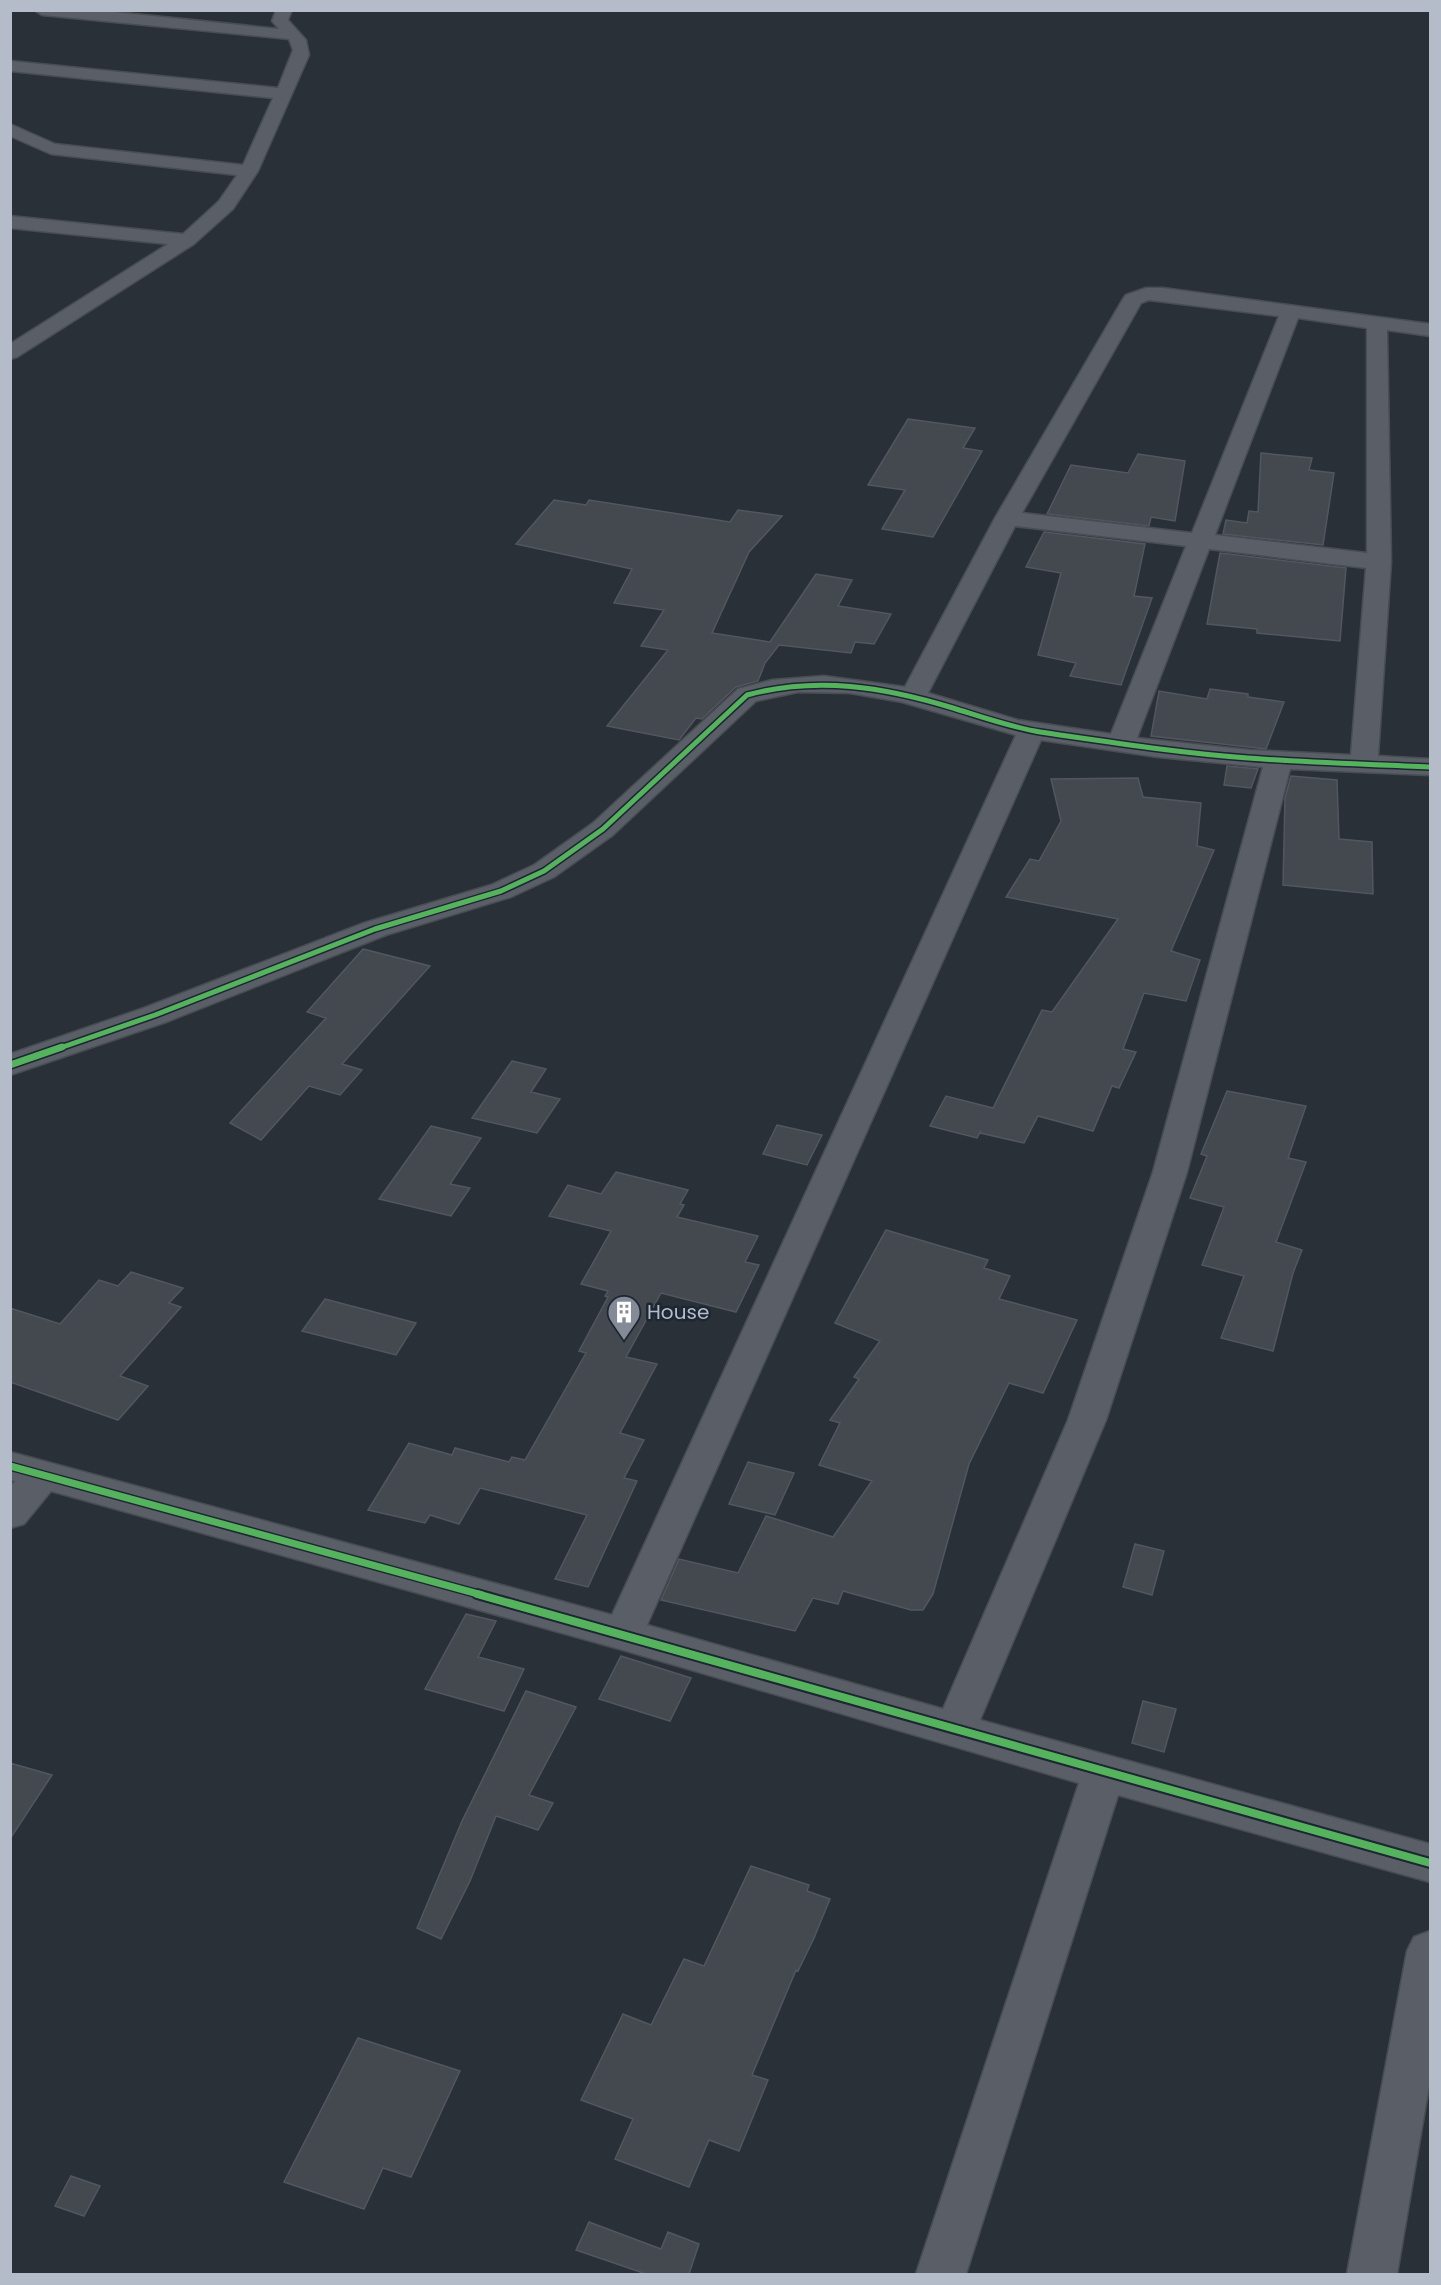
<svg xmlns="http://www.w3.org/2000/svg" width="1441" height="2285" font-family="Poppins,sans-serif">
  <rect width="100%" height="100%" fill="#2a3038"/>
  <path fill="#444950" stroke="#52575f" stroke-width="1.5" d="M908,419l67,9 -12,20 19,3 -49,86 -51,-8 23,-39 -37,-5z
    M1261,453l51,5 -3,12 25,3 -11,72 -100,-11 3,-14 21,3 2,-12 9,1z
    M1138,454l47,7 -10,60 -24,-4 -2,9 -102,-12 24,-49 57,8z
    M554,500l32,5 3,-5 141,22 8,-12 44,6 -33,36 -37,81 58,9 46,-68 36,6 -14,26 53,8 -17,30 -19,-2 -4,11 -72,-8 -14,18 -7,18 -22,6 -34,32 -6,-1 -17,22 -72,-14 61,-76 -27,-4 23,-36 -50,-7 18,-34 -116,-25z
    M1044,532l101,12 -11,52 18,2 -31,87 -51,-9 6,-13 -38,-8 23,-82 -35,-6z
    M1220,553l126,15 -6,73 -83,-8v-4l-50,-5z
    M1210,689l38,5v3l36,5 -18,47 -115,-13 8,-45 48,8z
    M1227,766l31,3 -7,19 -27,-3z
    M1291,776l46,4 2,59 33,3 1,52 -90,-9 2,-87z
    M1138,778l5,19 58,6 -4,43 17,4 -43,101 29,9 -14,41 -42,-8 -21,56 13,3 -17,36 -7,-2 -19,45 -55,-15 -14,27 -44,-10 1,-2 -4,7 -47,-12 16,-30 47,12 49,-98 10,2 66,-93 -112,-22 24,-38 9,2 22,-40 -10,-42z
    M363,949l67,17 -88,98 20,6 -22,25 -31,-9 -48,54 -31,-17 96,-105 -19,-6z
    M512,1061l34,8 -15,23 29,7 -23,34 -65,-15z
    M1227,1091l79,15 -18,52 18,4 -30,80 26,8 -9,23 -20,78 -52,-13 23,-62 -42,-11 22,-58 -34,-9 17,-42 -6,-2z
    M777,1125l45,10 -15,30 -44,-11z
    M431,1126l50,12 -31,46 20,4 -19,28 -72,-17z
    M616,1172l72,18 -8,14 4,1 -7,12 81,19 -13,26 14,3 -23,47 -75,-19 -35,64 31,7 -37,69 24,7 -20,38 13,3 -49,106 -33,-8 32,-64 -107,-27 -21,36 -29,-9 -5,8 -57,-13 41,-67 43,12 3,-7 54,14 3,-5 13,3 61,-107 -7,-2 29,-54 -3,-1 3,-5 -27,-7 30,-53 -62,-15 19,-31 33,9z
    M886,1230l102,30 -4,8 26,8 -11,23 78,21 -34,73 -34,-10 -40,81 -36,130 -10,16h-12l-68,-19 -5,13 -25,-6 -18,33 -134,-31 18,-41 59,14 28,-57 67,21 39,-56 -53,-16 21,-42 -10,-3 29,-41 -5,-2 26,-36 -45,-18z
    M131,1272l52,16 -14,15 12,4 -61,69 28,10 -30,34 -108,-38v-74l50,16 39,-44 19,6z
    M325,1299l91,24 -20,32 -94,-24z
    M748,1462l46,11 -19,42 -46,-11z
    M1135,1544l29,7 -12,44 -29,-8z
    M466,1614l30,7 -18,36 46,12 -20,42 -79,-22z
    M621,1656l70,22 -21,43 -71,-22z
    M526,1691l50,16 -47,88 24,8 -15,27 -42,-14 -26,65 -29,58 -24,-11 45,-107z
    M1143,1701l33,8 -12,43 -32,-9z
    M10,1763l42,12 -42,64z
    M751,1866l58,19 -2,6 23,8 -16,39 -16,33 -2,-1 -44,105 16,5 -29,71 -30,-11 -20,47 -74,-28 18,-40 -52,-19 42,-86 28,11 33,-66 20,7z
    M358,2038l102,33 -49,106 -28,-9 -19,41 -80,-27z
    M71,2176l29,10 -16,30 -29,-10z
    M589,2222l72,27 7,-17 31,12 -10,30h-43l-70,-24z"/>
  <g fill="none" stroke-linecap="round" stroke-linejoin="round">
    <defs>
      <path id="minor" d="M34,10h61l184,19 -7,-8 4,-11h16l-4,10 18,20 3,15 -51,116 -25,38 -39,35 -177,113 -7,2v-15l158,-100 -158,-16v-12l173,18 36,-33 18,-26 -186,-21 -41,-18v-12l45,20 188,21 30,-67 -263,-27v-10l268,27 15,-38 -4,-11 -247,-24z
        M1146,288h17l267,36v12l-43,-6 4,232 -13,194 52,3v16l-140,-6 -103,403 -81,248 -126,300 450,124v38l-312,-87 -152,479h-50l163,-491 -456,-133 -572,-159 -27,33 -14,4v-41l5,-6 -5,-1v-28l602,163 404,-880 -114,-33 -52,-9 -52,-1 -42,9 -143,134 -59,42 -43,20 -125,38 -220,87 -156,53v-21l134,-46 220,-85 127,-38 43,-20 59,-42 145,-134 34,-9 52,-4 81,11 90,-169 128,-219 3,-4zM1149,300l130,16 -87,217 -170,-20 119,-210zM1298,318l69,10v225l-152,-18zM1015,526l171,20 -75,188 -93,-14 -90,-27zM1209,549l157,19 -15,187 -101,-5 -113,-12zM1041,740l117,17 105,10 -110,405 -85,248 -125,289 -296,-84z
        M1430,1931v149l-33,194h-50l60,-323 7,-14z"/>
    </defs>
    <use href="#minor" stroke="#484c53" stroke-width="3"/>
    <use href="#minor" fill="#5a5e66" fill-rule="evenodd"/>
    <defs>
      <path id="cycleway-far2" d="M57,1049l98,-34 220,-86 126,-38 43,-20 59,-42 144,-134c70,-19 137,-8 206,13 29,9 57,19 87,24 69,10 138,21 208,26 61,5 121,6 182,9"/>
      <path id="cycleway-far1" d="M10,1065l52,-18
        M10,1466l472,129"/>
      <path id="cycleway" d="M477,1594l953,269"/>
    </defs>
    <use href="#cycleway-far2" stroke="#1d2633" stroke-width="8"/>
    <use href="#cycleway-far1" stroke="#1d2633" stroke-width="10"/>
    <use href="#cycleway" stroke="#1d2633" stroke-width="12"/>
    <use href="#cycleway-far2" stroke="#56b35d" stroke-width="5"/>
    <use href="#cycleway-far1" stroke="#56b35d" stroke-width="7"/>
    <use href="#cycleway" stroke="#56b35d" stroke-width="8"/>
  </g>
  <defs>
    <symbol id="building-pin" viewBox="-11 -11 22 30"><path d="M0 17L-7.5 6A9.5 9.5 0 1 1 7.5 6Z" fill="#848b96" stroke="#1d2633"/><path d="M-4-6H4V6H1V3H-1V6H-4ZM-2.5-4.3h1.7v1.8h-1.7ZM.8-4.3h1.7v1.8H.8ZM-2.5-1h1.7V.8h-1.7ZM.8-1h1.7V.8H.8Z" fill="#fff"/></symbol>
  </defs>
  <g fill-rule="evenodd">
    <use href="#building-pin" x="605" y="1293" width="38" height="52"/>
  </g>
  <g text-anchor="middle" stroke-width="5" stroke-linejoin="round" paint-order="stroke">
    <g font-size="20" fill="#b4bcc9" stroke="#1d2633" text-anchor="start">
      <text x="647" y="1319">House</text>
    </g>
  </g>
  <rect width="1441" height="2285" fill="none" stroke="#b4bcc9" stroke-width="24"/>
</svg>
